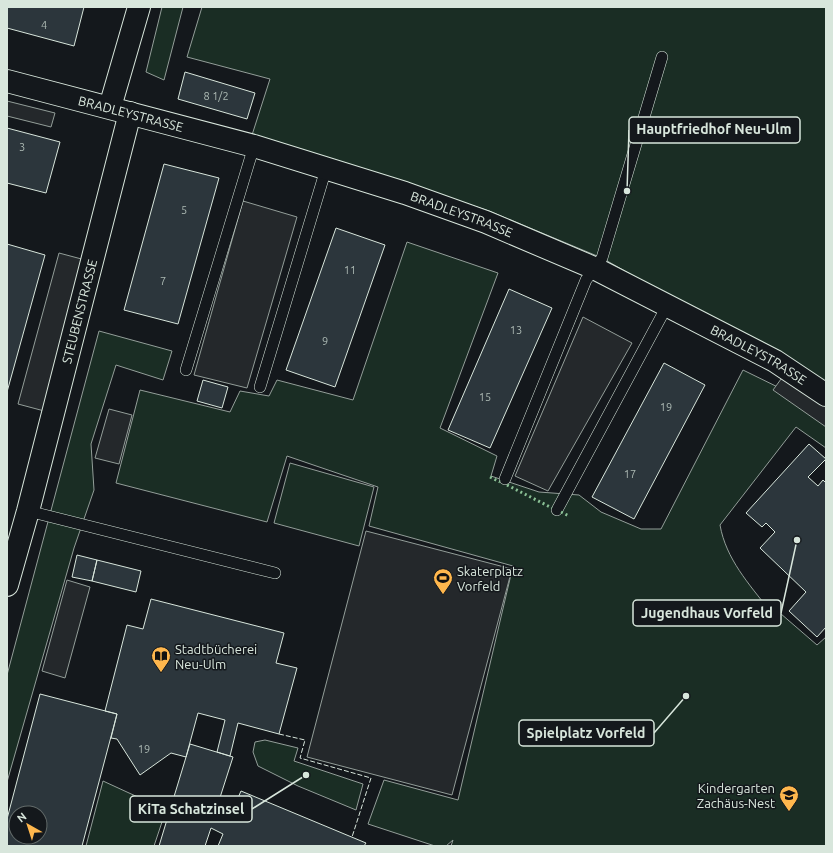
<svg xmlns="http://www.w3.org/2000/svg" width="833" height="853" font-family="Ubuntu,sans-serif">
  <rect width="100%" height="100%" fill="#14181c"/>
  <path fill="#1a2d24" stroke="#939e99" d="M162,7h21l-19,73 -18,-8z
    M202,7h624v379l-224,-128 -113,-47 -123,-41 -114,-35 18,-56 -83,-22z
    M407,242l91,31 -58,155 57,28 -6,20 48,16 40,3 22,17 40,17h20l82,-159 51,25 32,23v30l-30,-21 -76,98c6,34 29,59 50,86l3,-4 44,38 9,-8v209h-375l2,-6 -7,6h-11l-67,-22 16,-44 74,20 55,-234 -144,-40 9,-39 -91,-31 -20,66 -151,-39 24,-93 90,22 10,-21 29,5 8,-16 76,20z
    M99,331l73,20 -9,29 -47,-15 -25,79 3,46 -20,58 -67,234v-107z
    M290,463l84,24 -15,59 -85,-23z
    M265,740l33,8 -4,13 69,23 -7,26 -58,-24 -40,-20 -5,-14 2,-10z
    M103,781l63,29 -12,36h-68z"/>
  <path fill="#24282b" stroke="#939e99" d="M7,101l48,12 -4,14 -44,-11z
    M243,201l54,16 -50,171 -53,-13z
    M59,253l30,8 -41,151 -30,-8z
    M583,317l49,26 -84,148 -33,-15z
    M784,375l42,26v26l-53,-37z
    M109,409l23,6 -13,49 -24,-6z
    M366,531l146,38 -60,226 -145,-38z
    M67,580l23,7 -25,91 -23,-7z"/>
  <path fill="#2c363c" stroke="#d8e6dc" fill-rule="evenodd" d="M7,7h77l-10,39 -67,-18z
    M185,72l70,21 -8,26 -69,-20z
    M7,128l53,14 -14,51 -39,-10z
    M164,164l55,14 -41,146 -54,-14z
    M336,228l49,17 -50,142 -49,-17z
    M7,244l38,11 -38,137z
    M509,289l43,19 -62,140 -42,-18z
    M664,363l41,22 -71,134 -42,-22z
    M203,380l25,7 -6,21 -25,-7z
    M809,444l17,15 -18,18 10,9 5,-6 3,3v144l-9,10 -28,-26 17,-19 -46,-44 15,-16 -9,-9 -4,4 -16,-14z
    M77,555l20,5 -5,21 -20,-4z
    M97,560l44,11 -5,21 -44,-11z
    M151,599l133,34 -8,30 21,5 -18,66 -41,-11 -8,33 -13,-4 8,-32 -27,-7 -12,44 -15,-4 -31,22 -23,-36 -6,-1 6,-24 -12,-3 22,-86 16,4z
    M40,694l77,20 -35,132h-75v-27zM16,813h24v24h-24z
    M190,744l43,13 -17,53 14,6 11,-25 125,52 -2,3h-146l5,-12 -12,-6 -6,18h-46z"/>
  <g fill="none" stroke-linecap="round" stroke-linejoin="round">
    <defs>
      <path id="lane" d="M186,370l68,-224
        M260,387l66,-218
        M505,479l81,-199 16,-22 60,-201
        M557,510l110,-204
        M28,511l247,62"/>
      <g id="street">
        <path id="s1" d="M7,81l247,65 151,47 81,29 108,46 181,93 51,34"/>
        <path d="M110,107l29,-100"/>
        <path id="s2" d="M7,585l21,-74 102,-398"/>
      </g>
    </defs>
    <use href="#lane" stroke="#d8e6dc" stroke-width="12"/>
    <use href="#street" stroke="#d8e6dc" stroke-width="24"/>
    <use href="#lane" stroke="#14181c" stroke-width="11"/>
    <use href="#street" stroke="#14181c" stroke-width="22"/>
    <path stroke="#8ac095" stroke-width="3" stroke-dasharray="2 3" stroke-linecap="butt" d="M490,477l10,5
      M507,485l45,23
      M561,512l8,4"/>
    <path stroke="#d8e6dc" stroke-width="1" stroke-dasharray="5 2" stroke-linecap="butt" d="M279,734l26,6 -5,18 71,20 -19,59"/>
  </g>
  <defs>
    <symbol id="stadium-pin" viewBox="-11 -11 22 30"><path d="M0 17L-7.5 6A9.5 9.5 0 1 1 7.5 6Z" fill="#ffb74d" stroke="#14181c"/><path d="M0-5a6.5 5 0 1 0 0 10a6.5 5 0 1 0 0-10ZM-3.5-1.8h7v3.6h-7Z" fill="#111"/></symbol>
    <symbol id="library-pin" viewBox="-11 -11 22 30"><path d="M0 17L-7.5 6A9.5 9.5 0 1 1 7.5 6Z" fill="#ffb74d" stroke="#14181c"/><path d="M-6-4Q-3-5.5-.7-3.5V5Q-3 3-6 4ZM6-4Q3-5.5 .7-3.5V5Q3 3 6 4Z" fill="#111"/></symbol>
    <symbol id="school-pin" viewBox="-11 -11 22 30"><path d="M0 17L-7.5 6A9.5 9.5 0 1 1 7.5 6Z" fill="#ffb74d" stroke="#14181c"/><path d="M0-5L7-2L0 1L-7-2ZM-4 1L0 2.5L4 1V4Q0 6-4 4Z" fill="#111"/></symbol>
  </defs>
  <g fill-rule="evenodd">
    <use href="#stadium-pin" x="432" y="567" width="22" height="30"/>
    <use href="#library-pin" x="150" y="645" width="22" height="30"/>
    <use href="#school-pin" x="778" y="784" width="22" height="30"/>
  </g>
  <g text-anchor="middle" stroke-width="3" stroke-linejoin="round" paint-order="stroke">
    <g font-size="11" fill="#adbab4">
      <text x="44" y="29">4</text>
      <text x="216" y="100">8 1/2</text>
      <text x="22" y="151">3</text>
      <text x="184" y="214">5</text>
      <text x="350" y="274">11</text>
      <text x="163" y="285">7</text>
      <text x="516" y="334">13</text>
      <text x="325" y="345">9</text>
      <text x="485" y="401">15</text>
      <text x="666" y="411">19</text>
      <text x="630" y="478">17</text>
      <text x="144" y="753">19</text>
    </g>
    <g font-size="13" fill="#d8e6dc" stroke="#14181c">
      <text dy="5" stroke="none"><textPath href="#s1" startOffset="128">BRADLEYSTRASSE</textPath></text>
      <text dy="5" stroke="none"><textPath href="#s1" startOffset="474">BRADLEYSTRASSE</textPath></text>
      <text dy="5" stroke="none"><textPath href="#s2" startOffset="283">STEUBENSTRASSE</textPath></text>
      <text dy="5" stroke="none"><textPath href="#s1" startOffset="803">BRADLEYSTRASSE</textPath></text>
    </g>
    <g font-size="13" fill="#d8e6dc" stroke="#14181c" text-anchor="start">
      <text x="457" y="576">Skaterplatz<tspan x="457" dy="15">Vorfeld</tspan></text>
      <text x="175" y="654">Stadtbücherei<tspan x="175" dy="15">Neu-Ulm</tspan></text>
      <text x="775" y="793" text-anchor="end">Kindergarten<tspan x="775" dy="15">Zachäus-Nest</tspan></text>
    </g>
  </g>
  <path fill="none" stroke="#d8e6dc" stroke-width="1.5" d="M627 191L629 130M797 540L781 613M686 696L654 733M306 775L252 809"/>
  <g fill="#d8e6dc" stroke="#14181c" stroke-width="1.5">
    <circle cx="627" cy="191" r="4"/>
    <circle cx="797" cy="540" r="4"/>
    <circle cx="686" cy="696" r="4"/>
    <circle cx="306" cy="775" r="4"/>
  </g>
  <g fill="#14181c" stroke="#d8e6dc" stroke-width="1.5">
    <rect x="629" y="117" width="171" height="26" rx="4"/>
    <rect x="633" y="600" width="148" height="26" rx="4"/>
    <rect x="519" y="720" width="135" height="26" rx="4"/>
    <rect x="130" y="796" width="122" height="26" rx="4"/>
  </g>
  <g font-size="14" text-anchor="middle" font-weight="bold" fill="#d8e6dc">
    <text x="714" y="134">Hauptfriedhof Neu-Ulm</text>
    <text x="707" y="618">Jugendhaus Vorfeld</text>
    <text x="586" y="738">Spielplatz Vorfeld</text>
    <text x="191" y="814">KiTa Schatzinsel</text>
  </g>
  <rect width="833" height="853" fill="none" stroke="#d8e6dc" stroke-width="16"/>
  <g transform="translate(28 825) rotate(321)"><circle r="19" fill="#14181c" stroke="#626a69"/>
  <path d="M0-3L7 15L0 10L-7 15Z" fill="#ffb74d"/>
  <text y="-6" font-size="11" font-weight="bold" text-anchor="middle" fill="#d8e6dc">N</text>
  </g>
</svg>
